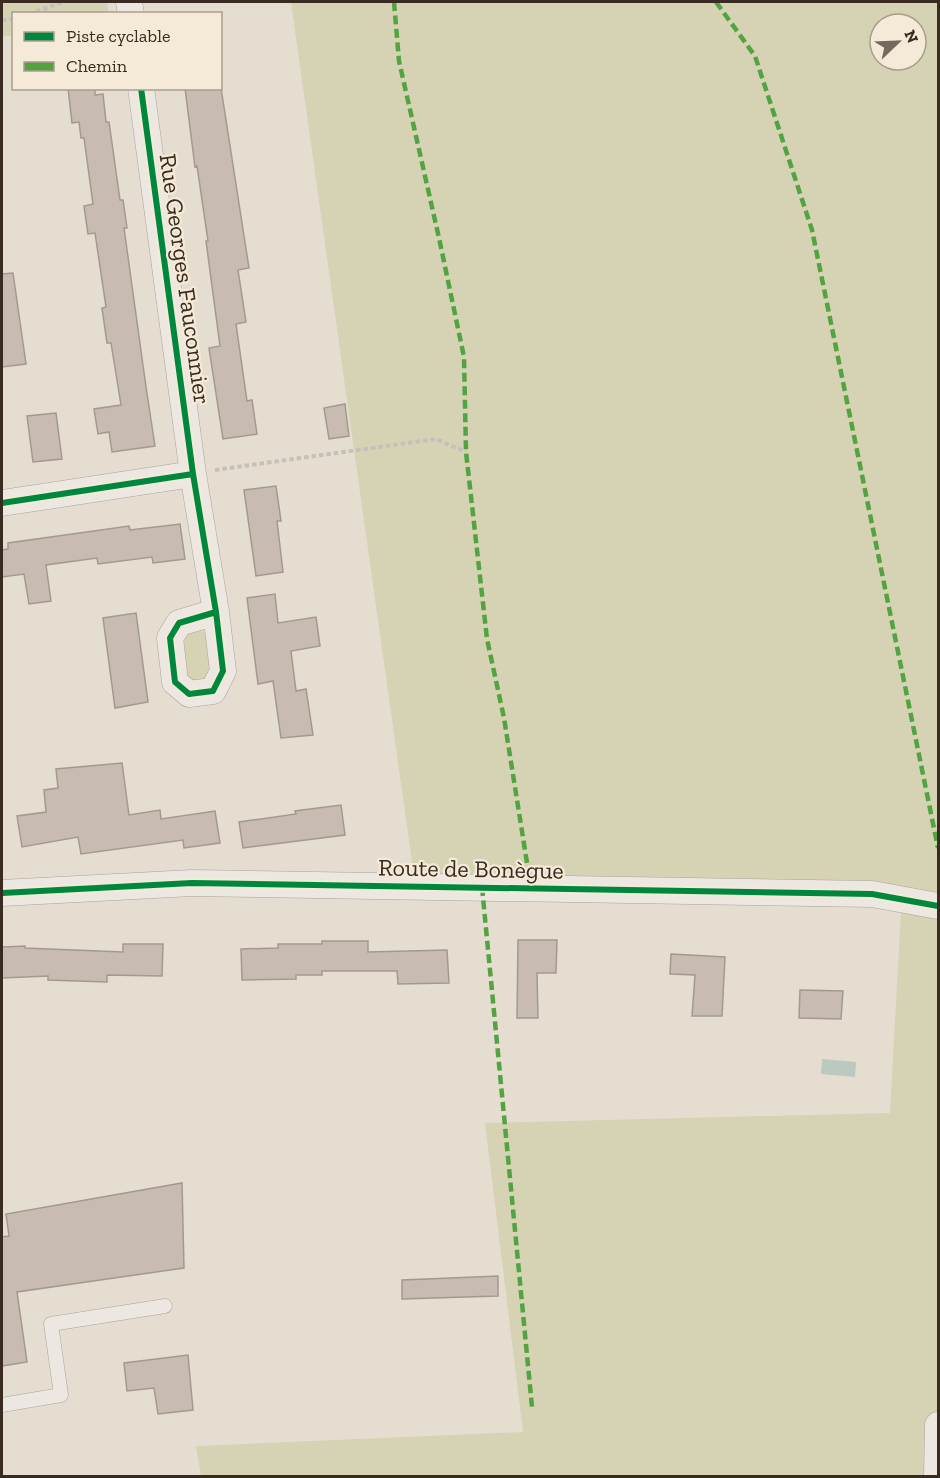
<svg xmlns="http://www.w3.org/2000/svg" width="940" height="1478" font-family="'Zilla Slab',serif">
  <rect width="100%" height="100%" fill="#e4ddd0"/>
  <path fill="#d5d3b3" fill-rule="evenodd" d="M2,2h105l1,11 -94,1 -1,21 -11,2z
    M291,2h647v1474h-737l-5,-30 327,-14 -38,-309 405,-10 12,-220 -487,-10zM880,24h36v36h-36z
    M196,627l10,6 6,36 -4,9 -12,4 -9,-1 -9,-43z"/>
  <path fill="#bbc9bf" d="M822,1059l34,3 -1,15 -34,-3z"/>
  <path fill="#c8bbb1" stroke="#a5998f" stroke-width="1.5" d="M68,88h27v7l8,-1 3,28h3l11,78h3l4,28h-3l22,159 9,59 -43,6 -3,-20 -11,2 -4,-25 27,-4 -10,-62h-4l-5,-35 4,-1 -11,-74 -7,1 -4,-28 9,-2 -9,-66h-3l-2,-16 -7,1z
    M185,88h36l28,180 -11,2 8,52 -10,2 11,77 5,-1 5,34 -34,5 -14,-91 11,-2 -14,-105h2l-11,-75 -2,1z
    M13,273l13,91 -24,3v-93z
    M345,404l4,32 -20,3 -5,-31z
    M56,413l6,46 -29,3 -6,-46z
    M276,486l5,35h-4l6,51 -27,4 -12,-86z
    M180,524l5,35 -32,4 -1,-6 -54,7 -1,-6 -51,7 5,36 -22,3 -5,-30 -22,3v-27l6,-1v-6l121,-17 1,4z
    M275,594l3,29 38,-6 4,29 -29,5 5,40 10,-2 7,46 -32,3 -8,-57 -15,3 -11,-86z
    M136,613l12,89 -33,6 -12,-90z
    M122,763l7,52 31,-5 1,9 54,-8 5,32 -36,5 -1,-8 -102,14 -3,-17 -56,10 -5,-31 29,-4 -2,-22 14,-2 -2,-19z
    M341,805l4,30 -102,13 -4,-26 57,-8 -1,-3z
    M518,940h39l-1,33h-19l1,45h-21z
    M322,941h46v11l79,-2 2,33 -51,1 -1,-13h-75v4h-26v4l-54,1 -1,-31 37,-1v-4h44z
    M123,944h40l-1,32 -55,-1v7l-59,-2v-4l-46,2v-31l23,-1v2l98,4z
    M671,954l54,3 -3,59h-30l3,-41 -25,-1z
    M800,990l43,1 -2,28 -42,-1z
    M182,1183l2,85 -167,24 10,70 -25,4v-129l7,-1 -3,-22z
    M498,1276v20l-96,3v-19z
    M188,1355l5,55 -35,4 -4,-26 -27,3 -3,-28z"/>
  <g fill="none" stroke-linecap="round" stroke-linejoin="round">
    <defs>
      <path id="lane" d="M2,1405l59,-10 -10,-71 114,-18"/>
      <path id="street" d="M129,2l2,12
        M193,474l23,138 7,59 -10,20 -24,3 -14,-12 -5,-44 9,-15 37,-11
        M2,503l191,-29 -52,-386
        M2,893l190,-10 680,11 66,12
        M937,1476l1,-51"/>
    </defs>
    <use href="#lane" stroke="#aaa399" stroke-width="15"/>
    <use href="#street" stroke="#aaa399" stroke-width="27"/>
    <path stroke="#c5c0b8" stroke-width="4" stroke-dasharray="4.5 3" stroke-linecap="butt" d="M29,14l34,-12
      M2,20l12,-1
      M215,470l221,-31 30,13"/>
    <use href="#lane" stroke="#ece8e1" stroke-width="14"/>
    <use href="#street" stroke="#ece8e1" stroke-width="26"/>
    <path stroke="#53a441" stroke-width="4.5" stroke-dasharray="9 4.5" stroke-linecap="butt" d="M394,2l5,59 40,177 25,119 2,95 21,187 17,79 27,170
      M716,2l39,54 57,174 126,618
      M482,887l50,520"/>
    <defs>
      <path id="cycleway" d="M193,474l23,138 7,59 -10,20 -24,3 -14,-12 -5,-44 9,-15 37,-11
        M2,503l191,-29 -52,-386
        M2,893l190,-10 680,11 66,12"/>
    </defs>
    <use href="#cycleway" stroke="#f4ead7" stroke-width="10"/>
    <use href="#cycleway" stroke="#00873e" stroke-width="6"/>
  </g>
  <g text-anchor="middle" stroke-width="4.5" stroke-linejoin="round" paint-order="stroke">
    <g font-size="24" fill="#392b21" stroke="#f4ead7">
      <text transform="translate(185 279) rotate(82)" y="8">Rue Georges Fauconnier</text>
      <text transform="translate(471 869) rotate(1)" y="8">Route de Bonègue</text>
    </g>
  </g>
  <rect width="940" height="1478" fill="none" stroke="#392b21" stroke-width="6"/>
  <rect x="12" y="12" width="210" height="78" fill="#f4ead7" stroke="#a99e8e" stroke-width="1.5"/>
  <rect x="24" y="32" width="30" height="9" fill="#00873e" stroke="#a99e8e" stroke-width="1.5"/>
  <text x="66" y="42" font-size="18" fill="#392b21">Piste cyclable</text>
  <rect x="24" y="62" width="30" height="9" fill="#53a441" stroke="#a99e8e" stroke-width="1.5"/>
  <text x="66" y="72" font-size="18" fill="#392b21">Chemin</text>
  <g transform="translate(898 42) rotate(67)"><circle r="28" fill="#f4ead7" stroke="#a99e8e" stroke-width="1.5"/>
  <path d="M0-4.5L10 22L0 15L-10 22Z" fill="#75695e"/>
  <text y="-9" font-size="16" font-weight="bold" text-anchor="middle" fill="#392b21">N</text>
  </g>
</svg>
